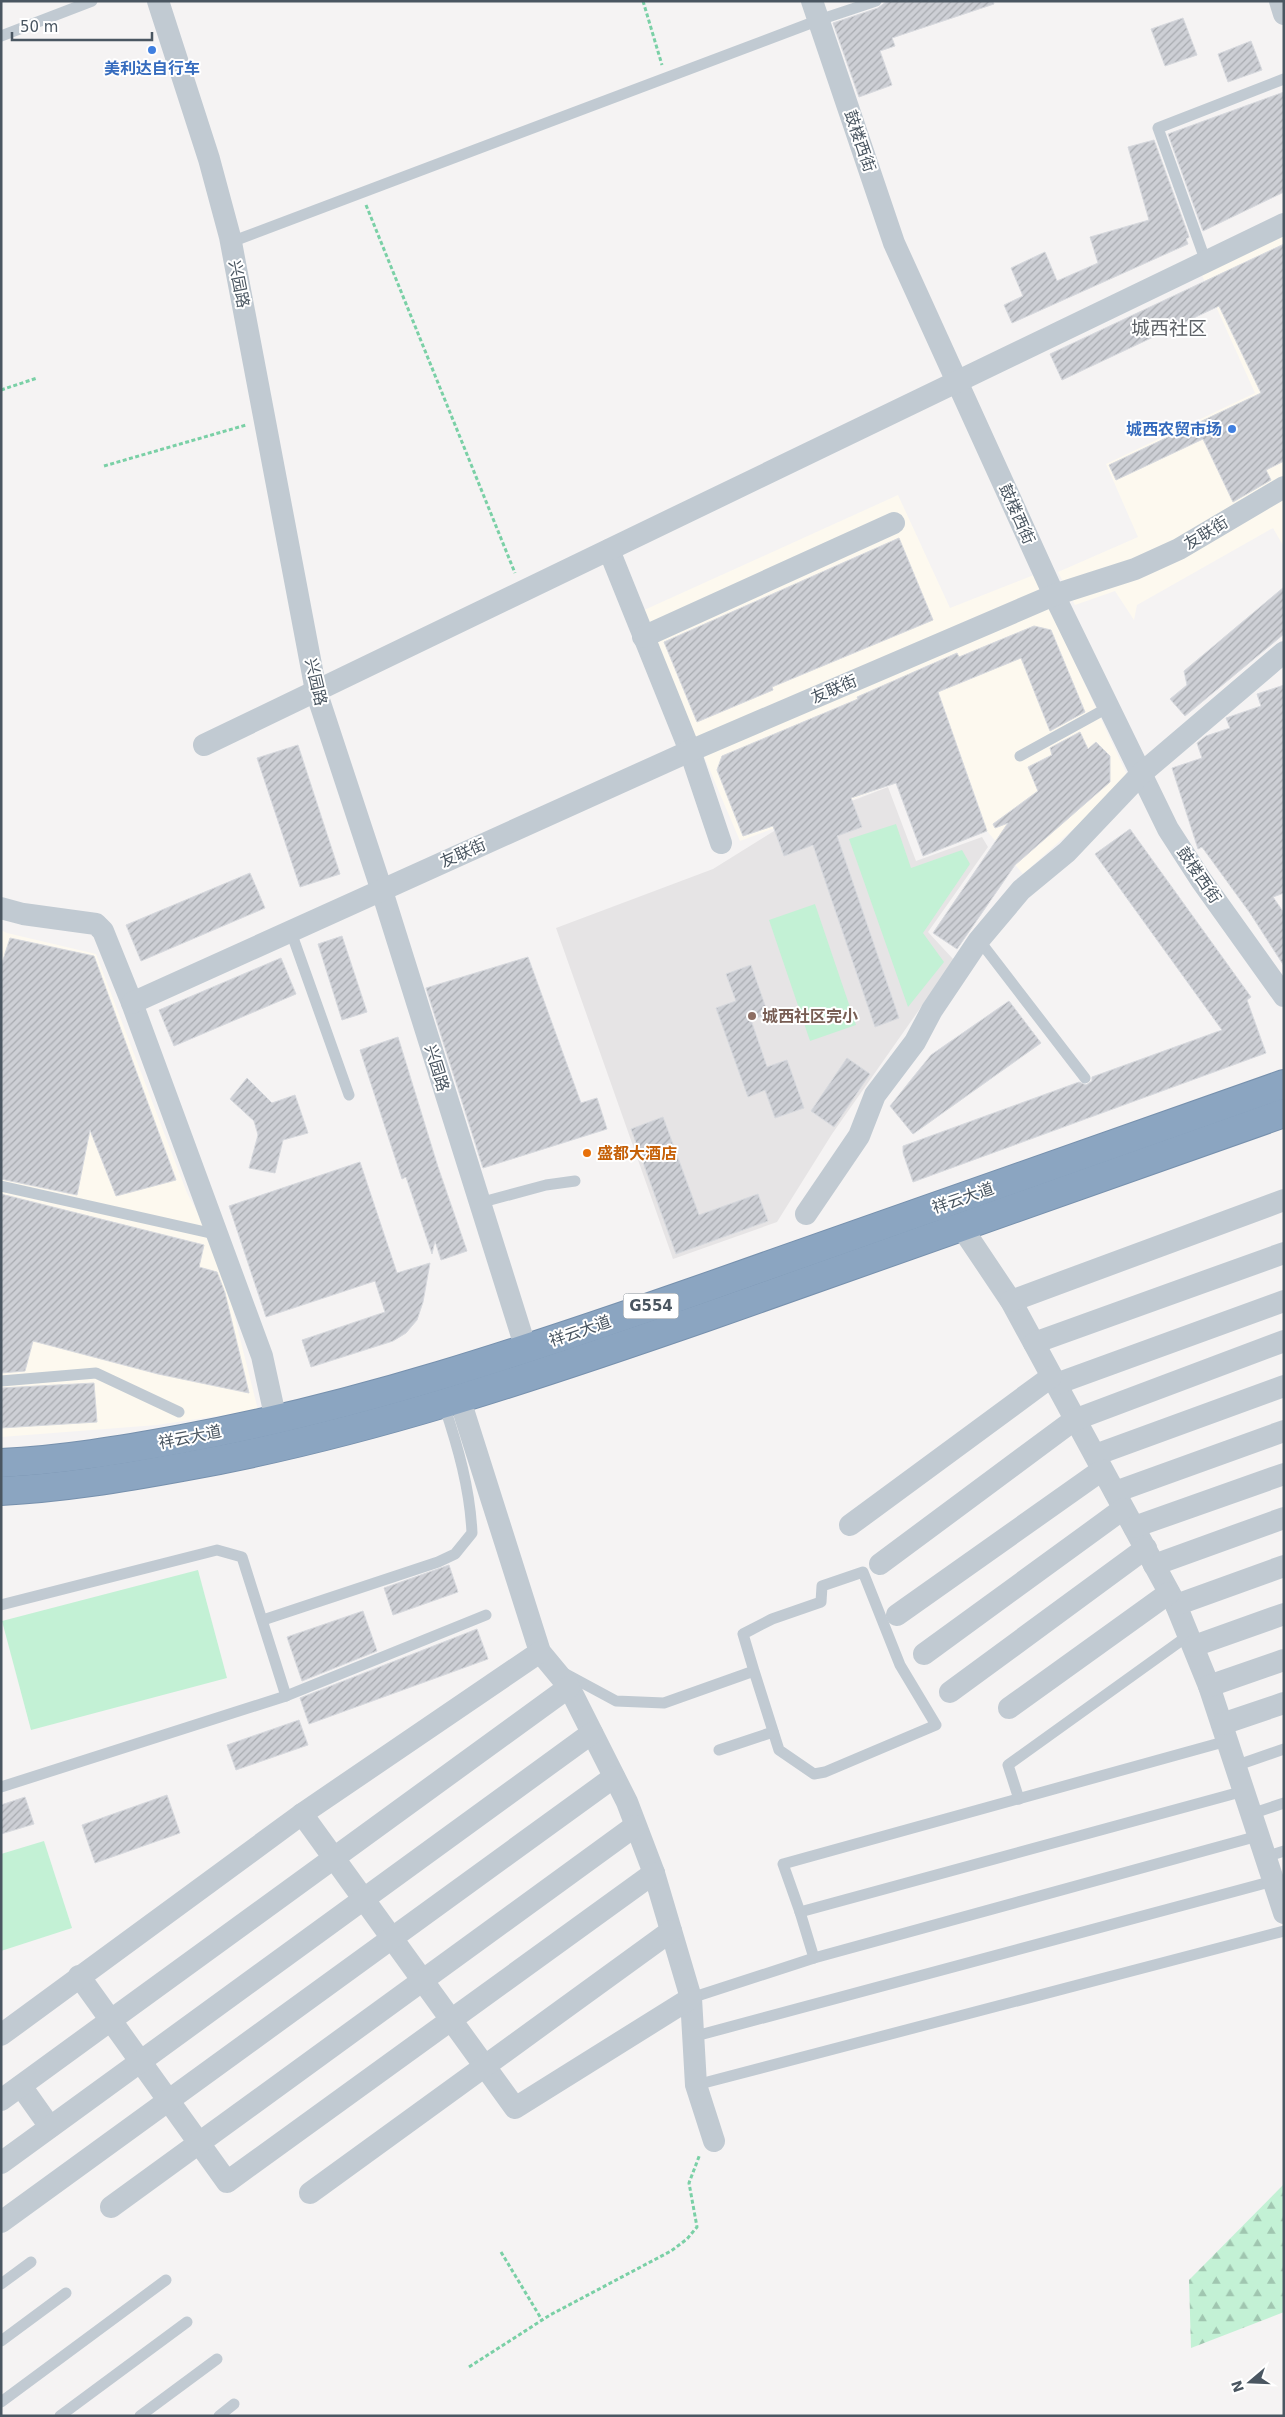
<svg xmlns="http://www.w3.org/2000/svg" width="1285" height="2417" viewBox="0 0 1285 2417" font-family="'DejaVu Sans','Noto Sans SC',sans-serif">
<defs>
<pattern id="forest-firs" width="22" height="20" patternUnits="userSpaceOnUse" patternTransform="scale(1.25)"><rect width="22" height="20" fill="#c3f1d5"/><path d="M5 1l3.5 6h-7zM16 11l3.5 6h-7z" fill="#a0c6b0"/></pattern>
<pattern id="building-hatch" width="6" height="6" patternUnits="userSpaceOnUse" patternTransform="scale(1.25)"><rect width="6" height="6" fill="#cdcfd5"/><path d="M-1 1l2-2M0 6l6-6M5 7l2-2" fill="none" stroke="#a8abb0"/></pattern>
</defs>
<rect width="100%" height="100%" fill="#f5f3f3"/>
<g fill="#fdf9ef">
<path d="M1284,234V547L1273,528L1137,605L1134,620L1115,591L1075,605L1058,572L1138,537L1106,464L1255,393L1200,271Z"/>
<path d="M898,495L950,608L1034,575L1129,779L1023,874L987,831L923,856L896,783L740,841L642,611Z"/>
<path d="M1,930L7,933L96,954L187,1193L218,1251L258,1410L157,1425L1,1437Z"/>
</g>
<path fill="#e6e4e5" d="M888,787L916,861L982,837L988,847L928,932L954,960L832,1134L777,1222L673,1259L556,928L713,869L774,831Z"/>
<g fill="#c3f1d5">
<path d="M896,824L911,868L962,850L970,864L923,933L944,962L908,1007L849,839Z"/>
<path d="M815,904L856,1025L810,1041L769,920Z"/>
<path d="M198,1570L227,1678L31,1730L2,1621Z"/>
<path d="M44,1841L72,1928L1,1951V1854Z"/>
</g>
<path fill="url(#forest-firs)" d="M1284,2184V2312L1191,2348L1189,2280Z"/>
<g fill="url(#building-hatch)" stroke="#d7d9de">
<path d="M887,1H993L994,4L892,38L895,46L880,51L892,85L859,97L833,23L878,8Z"/>
<path d="M1183,18L1197,55L1165,66L1151,29Z"/>
<path d="M1251,41L1262,70L1228,82L1218,54Z"/>
<path d="M1284,92V192L1203,231L1168,134Z"/>
<path d="M1154,140L1189,237L1186,239L1188,244L1012,323L1004,305L1023,296L1011,268L1045,252L1057,281L1098,263L1090,237L1149,220L1128,147Z"/>
<path d="M1284,244V461L1266,470L1271,480L1233,502L1203,439L1116,480L1109,465L1261,393L1219,306L1062,380L1050,354Z"/>
<path d="M899,538L933,620L772,687L773,690L697,722L664,642Z"/>
<path d="M1284,587V634L1185,716L1170,699L1187,685L1184,671Z"/>
<path d="M1034,626L1051,630L1085,712L1050,731L1021,658L938,692L987,831L923,856L896,783L851,798L862,827L837,836L899,1018L875,1027L813,845L784,856L773,826L743,836L717,770L722,756L858,699L857,697L957,653L959,657Z"/>
<path d="M1284,685V893L1273,897L1284,913V966L1250,913L1202,847L1198,849L1172,768L1202,758L1197,743L1206,736L1230,728L1226,718L1261,706L1257,694Z"/>
<path d="M1080,732L1088,749L1096,742L1110,756V782L1015,865L957,949L933,933L1008,823L995,828L993,824L1038,791L1028,767L1052,755L1050,748Z"/>
<path d="M298,745L340,874L300,887L257,758Z"/>
<path d="M1130,829L1251,997L1247,1000L1266,1053L913,1182L903,1153V1146L1079,1082L1086,1085L1092,1081V1077L1222,1030L1095,854Z"/>
<path d="M250,873L265,908L141,961L126,925Z"/>
<path d="M342,936L367,1012L342,1020L318,944Z"/>
<path d="M10,938L94,956L176,1180L116,1196L90,1130L77,1195L1,1179V966Z"/>
<path d="M528,957L581,1103L597,1098L607,1129L483,1168L426,988Z"/>
<path d="M281,958L296,994L174,1046L159,1010Z"/>
<path d="M751,965L768,1014L751,1020L767,1067L787,1060L804,1108L775,1118L765,1090L748,1097L716,1008L736,1001L726,974Z"/>
<path d="M1009,1001L1041,1043L913,1134L890,1106L931,1055Z"/>
<path d="M398,1037L438,1167L467,1251L441,1260L435,1241L432,1254L406,1177L402,1179L360,1050Z"/>
<path d="M847,1058L870,1074L834,1127L811,1111Z"/>
<path d="M247,1078L272,1103L295,1095L308,1133L283,1140L275,1173L249,1168L258,1135L254,1121L230,1099Z"/>
<path d="M663,1117L699,1215L758,1194L768,1221L676,1254L631,1129Z"/>
<path d="M360,1162L397,1273L430,1263L423,1302L417,1320L406,1333L393,1341L311,1367L302,1340L385,1312L375,1281L266,1317L229,1206Z"/>
<path d="M1,1194L204,1245L199,1267L217,1272L225,1293L249,1393L158,1374L33,1341L25,1371L1,1373Z"/>
<path d="M94,1383L97,1422L1,1428V1388Z"/>
<path d="M449,1565L458,1592L393,1615L384,1588Z"/>
<path d="M363,1611L377,1651L302,1681L287,1637Z"/>
<path d="M477,1629L488,1659L309,1724L300,1698Z"/>
<path d="M299,1720L308,1745L236,1770L227,1745Z"/>
<path d="M167,1795L180,1833L95,1863L82,1825Z"/>
<path d="M25,1797L34,1824L1,1834V1805Z"/>
</g>
<g fill="none" stroke-linecap="round" stroke-linejoin="round">
<g stroke="#7690ad" stroke-width="30">
<g id="highway">
<path d="M1,1463C62,1460 122,1450 182,1439C357,1407 524,1351 693,1292C890,1223 1087,1154 1284,1084"/>
<path d="M1,1491C62,1488 122,1478 182,1467C362,1435 533,1377 706,1317C898,1250 1091,1182 1284,1113"/>
</g>
</g>
<g stroke="#7ad0a6" stroke-width="3" stroke-dasharray="4 2.5" stroke-linecap="butt">
<path d="M643,1L662,65"/>
<path d="M366,205L515,573"/>
<path d="M1,390L37,378"/>
<path d="M104,466L246,425"/>
<path d="M501,2252L542,2320"/>
<path d="M469,2367L550,2315L671,2251L687,2239L697,2227L689,2183L700,2154"/>
</g>
<g stroke="#c1cad2" stroke-width="11">
<path d="M1,36L92,1"/>
<path d="M231,242L819,20L876,1"/>
<path d="M1206,262L1158,128L1284,79"/>
<path d="M1020,756L1109,707"/>
<path d="M291,932L349,1095"/>
<path d="M979,940L1085,1078"/>
<path d="M1,1186L219,1235"/>
<path d="M479,1203L546,1185L575,1181"/>
<path d="M1,1381L96,1373L179,1412"/>
<path d="M1,1605L217,1550L242,1557L286,1696"/>
<path d="M263,1620L438,1562L455,1554L472,1533C470,1489 458,1447 444,1405"/>
<path d="M566,1674L616,1701L664,1703L754,1671L779,1750L814,1774L825,1772L936,1725L900,1665L863,1572L822,1586L821,1602L772,1619L743,1634L754,1671"/>
<path d="M719,1750L773,1732"/>
<path d="M1235,1766L1284,1749"/>
<path d="M1,1787L286,1696L486,1615"/>
<path d="M1019,1799L1008,1765L1189,1635"/>
<path d="M1251,1814L1284,1803"/>
<path d="M1265,1857L1284,1851"/>
<path d="M800,1912L1244,1791"/>
<path d="M814,1958L800,1912L783,1864L1227,1741"/>
<path d="M691,1998L814,1958L1258,1836"/>
<path d="M692,2037L1273,1881"/>
<path d="M696,2085L1284,1931"/>
<path d="M1,2284L31,2262"/>
<path d="M1,2341L66,2293"/>
<path d="M1,2402L166,2280"/>
<path d="M60,2416L187,2322"/>
<path d="M140,2416L217,2359"/>
<path d="M219,2416L234,2404"/>
</g>
<g stroke="#c1cad2" stroke-width="22">
<path d="M158,1L209,159L230,237L316,691L382,891L526,1349"/>
<path d="M812,1L894,243L1054,595L1168,829L1201,880L1284,996"/>
<path d="M1280,1L1284,14"/>
<path d="M609,550L690,751L721,843"/>
<path d="M643,637L894,523"/>
<path d="M204,745L1284,224"/>
<path d="M1,908L23,914L96,924L103,931L132,1003L262,1356L276,1420"/>
<path d="M132,1003L690,751L1054,595L1135,569L1179,549L1284,487"/>
<path d="M806,1214L859,1136L875,1095L915,1042L932,1010L979,940L1021,890L1067,852L1142,773L1284,652"/>
<path d="M962,1228L1011,1301L1176,1605L1209,1686L1284,1913"/>
<path d="M1011,1301L1284,1200"/>
<path d="M1034,1343L1284,1253"/>
<path d="M1056,1384L1284,1301"/>
<path d="M460,1400L540,1652L569,1687L627,1802L654,1873L691,1998L696,2085L714,2141"/>
<path d="M1095,1455L1284,1386"/>
<path d="M1115,1492L1284,1431"/>
<path d="M850,1525L1051,1377"/>
<path d="M1134,1527L1284,1474"/>
<path d="M880,1564L1074,1420L1284,1341"/>
<path d="M1154,1565L1284,1518"/>
<path d="M1176,1605L1284,1566"/>
<path d="M897,1615L1102,1470"/>
<path d="M1194,1646L1284,1614"/>
<path d="M924,1654L1123,1509"/>
<path d="M1209,1686L1284,1660"/>
<path d="M950,1692L1146,1548"/>
<path d="M1009,1708L1169,1593"/>
<path d="M1222,1724L1284,1703"/>
<path d="M302,1814L515,2108L691,1998"/>
<path d="M79,1976L227,2182L654,1873"/>
<path d="M1,2035L302,1814L540,1652"/>
<path d="M21,2086L50,2127"/>
<path d="M1,2100L569,1687"/>
<path d="M1,2163L592,1733"/>
<path d="M310,2193L671,1931"/>
<path d="M111,2207L635,1826"/>
<path d="M1,2222L614,1777"/>
</g>
<use href="#highway" stroke="#8ba5c1" stroke-width="28"/>
</g>
<g fill="#3f7fe0" stroke="#fff" stroke-width="2">
<circle cx="152" cy="50" r="5"/>
<circle cx="1232" cy="429" r="5"/>
</g>
<circle fill="#8d6e63" stroke="#fff" stroke-width="2" cx="752" cy="1016" r="5"/>
<circle fill="#e8710a" stroke="#fff" stroke-width="2" cx="587" cy="1153" r="5"/>
<g text-anchor="middle" dominant-baseline="central" stroke-width="4" stroke-linejoin="round" paint-order="stroke">
<rect fill="#fff" stroke="#808990" stroke-width="1" x="623.5" y="1293.5" width="55" height="25" rx="4"/>
<g font-size="15" font-weight="bold" fill="#4a5661">
<text x="651" y="1306">G554</text>
</g>
<g font-size="16" font-weight="bold" fill="#366cbe" stroke="#fff">
<text x="152" y="68">美利达自行车</text>
<text x="1222" y="429" text-anchor="end">城西农贸市场</text>
</g>
<g font-size="16" fill="#4a5661" stroke="#fff">
<text transform="translate(860 141) rotate(71)">鼓楼西街</text>
<text transform="translate(239 284) rotate(79)">兴园路</text>
<text transform="translate(1017 514) rotate(66)">鼓楼西街</text>
<text transform="translate(1206 533) rotate(-31)">友联街</text>
<text transform="translate(316 682) rotate(77)">兴园路</text>
<text transform="translate(834 689) rotate(-23)">友联街</text>
<text transform="translate(463 853) rotate(-24)">友联街</text>
<text transform="translate(1199 875) rotate(56)">鼓楼西街</text>
<text transform="translate(437 1068) rotate(73)">兴园路</text>
<text transform="translate(963 1198) rotate(-19)">祥云大道</text>
<text transform="translate(580 1331) rotate(-19)">祥云大道</text>
<text transform="translate(190 1437) rotate(-11)">祥云大道</text>
</g>
<g font-size="16" font-weight="bold" fill="#785e54" stroke="#fff" text-anchor="start">
<text x="762" y="1016">城西社区完小</text>
</g>
<g font-size="16" font-weight="bold" fill="#c56008" stroke="#fff" text-anchor="start">
<text x="597" y="1153">盛都大酒店</text>
</g>
<g font-size="19" fill="#5f6368" stroke="#fff">
<text x="1169" y="328">城西社区</text>
</g>
</g>
<rect width="1285" height="2417" fill="none" stroke="#4a5661" stroke-width="5"/>
<g transform="translate(1250 2382) rotate(251)" stroke="#ffffff" stroke-width="4" paint-order="stroke">
<path d="M0-4L9 19L0 12L-9 19Z" fill="#4a5661"/>
<text y="-8" font-size="14" font-weight="bold" text-anchor="middle" fill="#4a5661">N</text>
</g>
<path d="M12 32v8h140v-8" fill="none" stroke="#4a5661" stroke-width="2.5"/>
<text x="20" y="32" font-size="15" fill="#4a5661" stroke="#ffffff" stroke-width="4" paint-order="stroke">50 m</text>
</svg>
